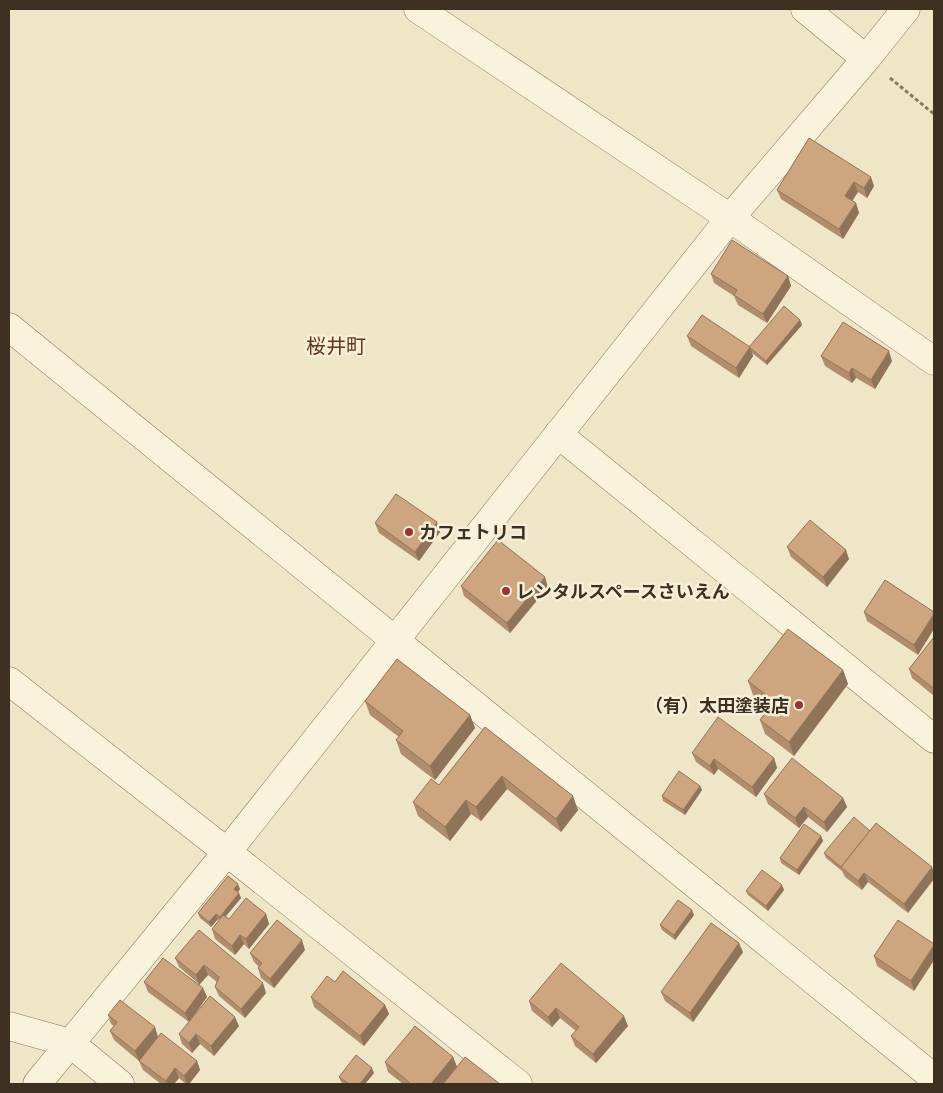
<svg xmlns="http://www.w3.org/2000/svg" width="943" height="1093" viewBox="0 0 943 1093" font-family="'Noto Serif','Noto Sans JP',serif">
<rect width="100%" height="100%" fill="#efe6c8"/>
<g fill="none" stroke-linecap="round" stroke-linejoin="round">
<g stroke="#8b795d" stroke-width="29">
<g id="minor">
<path d="M418,9L730,218L934,361"/>
<path d="M805,9L866,59"/>
<path d="M9,327L934,1078"/>
<path d="M558,434L934,739"/>
<path d="M9,681L227,852L518,1084"/>
<path d="M9,1026L70,1043L120,1084"/>
<path d="M37,1084L227,852L730,218L866,59L906,9"/>
</g>
</g>
<path stroke="#8b795d" stroke-width="3" stroke-dasharray="4 2.5" stroke-linecap="butt" d="M890,78L934,114"/>
<use href="#minor" stroke="#f9f3dc" stroke-width="28"/>
</g>
<g fill="#b08e6d">
<path d="M809,138L874,186L867,198L858,192L852,201L856,203L859,213L843,239L781,199L777,190Z"/>
<path d="M711,274L788,276L791,286L767,323L738,305L734,296L714,283Z"/>
<path d="M800,320L802,325L767,365L752,353L753,356L739,378L691,346L687,336L750,347Z"/>
<path d="M821,356L892,361L875,389L856,378L852,383L825,366Z"/>
<path d="M375,523L440,532L419,561L379,533Z"/>
<path d="M787,547L849,559L827,587L791,557Z"/>
<path d="M461,586L548,587L510,633L464,596Z"/>
<path d="M864,612H934L918,655L867,621Z"/>
<path d="M934,637V696L912,678L909,669Z"/>
<path d="M843,670L848,684L794,756L765,734L760,720L769,708L753,695L748,681Z"/>
<path d="M365,701L470,715L475,728L435,780L401,754L396,740L399,737L370,715Z"/>
<path d="M485,727L578,810L561,832L507,789L481,821L471,814L450,841L418,816L413,802L439,785Z"/>
<path d="M692,753L774,758L777,768L756,797L718,769L714,775L696,762Z"/>
<path d="M700,786L702,790L685,815L663,801L662,796Z"/>
<path d="M764,794L843,798L847,807L827,832L808,817L799,828L768,804Z"/>
<path d="M876,823L908,913L868,882L862,890L845,877L842,871L826,858L824,853L870,831Z"/>
<path d="M821,836L823,841L799,875L781,863L780,858Z"/>
<path d="M240,889L238,892L241,898L226,916L229,919L266,914L269,924L249,949L244,944L235,955L215,939L212,929L219,920L218,919L211,927L200,918L198,913Z"/>
<path d="M784,890L768,911L748,895L746,891Z"/>
<path d="M694,915L675,940L662,930L660,925Z"/>
<path d="M199,930L266,993L245,1018L219,996L215,987L217,982L208,975L199,985L203,988L207,997L189,1022L148,992L144,982L199,984L179,967L175,958Z"/>
<path d="M934,944V960L914,991L877,966L874,956Z"/>
<path d="M305,950L274,988L261,978L258,968L259,967L254,962L250,953Z"/>
<path d="M743,952L693,1022L665,1001L661,992Z"/>
<path d="M335,982L385,1005L389,1014L364,1046L314,1007L311,997Z"/>
<path d="M529,1001L628,1026L596,1063L575,1046L571,1036L576,1031L560,1018L552,1027L532,1011Z"/>
<path d="M108,1015L158,1037L197,1061L200,1070L189,1084H186L179,1078L174,1084H161L143,1070L139,1061L147,1051L139,1061L114,1040L110,1031L114,1026L111,1024Z"/>
<path d="M239,1026L214,1056L200,1044L192,1053L182,1044L179,1034Z"/>
<path d="M453,1057L457,1067L443,1084H403L388,1072L385,1062Z"/>
<path d="M374,1073L365,1084H345L341,1082L339,1077Z"/>
</g>
<g fill="#907459">
<path d="M871,177L874,186L867,198L864,188Z"/>
<path d="M854,182L858,192L849,206L845,196Z"/>
<path d="M856,203L859,213L843,239L839,229Z"/>
<path d="M788,276L791,286L767,323L763,314Z"/>
<path d="M800,320L802,325L767,365L766,361Z"/>
<path d="M750,347L753,356L739,378L736,368Z"/>
<path d="M889,351L892,361L875,389L871,380Z"/>
<path d="M852,368L856,378L852,383L849,373Z"/>
<path d="M437,522L440,532L419,561L415,552Z"/>
<path d="M846,550L849,559L827,587L823,577Z"/>
<path d="M545,577L548,587L510,633L507,623Z"/>
<path d="M934,614V629L918,655L914,645Z"/>
<path d="M843,670L848,684L794,756L789,742Z"/>
<path d="M470,715L475,728L435,780L430,766Z"/>
<path d="M774,758L777,768L756,797L752,787Z"/>
<path d="M714,759L718,769L714,775L710,766Z"/>
<path d="M502,776L507,789L481,821L476,807Z"/>
<path d="M700,786L702,790L685,815L683,810Z"/>
<path d="M573,796L578,810L561,832L556,819Z"/>
<path d="M843,798L847,807L827,832L824,822Z"/>
<path d="M466,800L471,814L450,841L445,827Z"/>
<path d="M804,807L808,817L799,828L795,818Z"/>
<path d="M821,836L823,841L799,875L797,870Z"/>
<path d="M932,867L934,873V879L908,913L904,904Z"/>
<path d="M864,873L868,882L862,890L858,881Z"/>
<path d="M238,884L240,889L236,894L234,889Z"/>
<path d="M782,885L784,890L768,911L766,906Z"/>
<path d="M239,893L241,898L221,922L220,917Z"/>
<path d="M692,910L694,915L675,940L674,935Z"/>
<path d="M216,914L218,919L211,927L209,922Z"/>
<path d="M266,914L269,924L249,949L246,939Z"/>
<path d="M240,935L244,944L235,955L232,946Z"/>
<path d="M302,940L305,950L274,988L270,979Z"/>
<path d="M739,943L743,952L693,1022L690,1013Z"/>
<path d="M934,945V960L914,991L911,981Z"/>
<path d="M204,965L208,975L199,985L196,975Z"/>
<path d="M263,983L266,993L245,1018L241,1009Z"/>
<path d="M203,988L207,997L189,1022L185,1013Z"/>
<path d="M385,1005L389,1014L364,1046L360,1036Z"/>
<path d="M556,1008L560,1018L552,1027L548,1017Z"/>
<path d="M624,1016L628,1026L596,1063L593,1054Z"/>
<path d="M235,1017L239,1026L214,1056L211,1046Z"/>
<path d="M155,1027L158,1037L139,1061L135,1051Z"/>
<path d="M196,1034L200,1044L192,1053L189,1043Z"/>
<path d="M453,1057L457,1067L443,1084H431Z"/>
<path d="M197,1061L200,1070L189,1084H187L184,1076Z"/>
<path d="M175,1068L179,1078L174,1084H167L166,1081Z"/>
<path d="M372,1068L374,1073L365,1084H360Z"/>
</g>
<g fill="#cda57f" stroke="#907459">
<path d="M809,138L871,177L864,188L854,182L845,196L856,203L839,229L777,190Z"/>
<path d="M732,240L788,276L763,314L734,295L737,290L711,274Z"/>
<path d="M784,306L800,320L766,361L749,347Z"/>
<path d="M702,315L750,347L736,368L687,336Z"/>
<path d="M843,322L889,351L871,380L852,368L849,373L821,356Z"/>
<path d="M396,494L437,522L415,552L375,523Z"/>
<path d="M810,520L846,550L823,577L787,547Z"/>
<path d="M498,540L545,577L507,623L461,586Z"/>
<path d="M885,580L934,612V614L914,645L864,612Z"/>
<path d="M788,629L843,670L789,742L760,720L774,701L748,681Z"/>
<path d="M934,637V686L933,688L909,669Z"/>
<path d="M397,659L470,715L430,766L396,740L403,731L365,701Z"/>
<path d="M718,717L774,758L752,787L714,759L710,766L692,753Z"/>
<path d="M485,727L573,796L556,819L502,776L476,807L466,800L445,827L413,802L431,779L439,785Z"/>
<path d="M792,758L843,798L824,822L804,807L795,818L764,794Z"/>
<path d="M679,771L700,786L683,810L662,796Z"/>
<path d="M854,817L870,831L841,867L824,853Z"/>
<path d="M876,823L932,867L904,904L864,873L858,881L841,867Z"/>
<path d="M804,824L821,836L797,870L780,858Z"/>
<path d="M762,870L782,885L766,906L746,891Z"/>
<path d="M228,876L238,884L234,889L239,893L220,917L216,914L209,922L198,913Z"/>
<path d="M246,898L266,914L246,939L240,935L232,946L212,929L223,915L229,919Z"/>
<path d="M678,900L692,910L674,935L660,925Z"/>
<path d="M277,920L302,940L270,979L258,968L262,963L250,953Z"/>
<path d="M898,920L934,944V945L911,981L874,956Z"/>
<path d="M711,923L739,943L690,1013L661,992Z"/>
<path d="M199,930L263,983L241,1009L215,987L219,977L204,965L196,975L175,958Z"/>
<path d="M163,958L203,988L185,1013L144,982Z"/>
<path d="M561,963L624,1016L593,1054L571,1036L579,1027L556,1008L548,1017L529,1001Z"/>
<path d="M343,971L385,1005L360,1036L311,997L327,976L335,982Z"/>
<path d="M210,996L235,1017L211,1046L196,1034L189,1043L179,1034Z"/>
<path d="M120,1000L155,1027L135,1051L110,1031L117,1022L108,1015Z"/>
<path d="M415,1026L453,1057L431,1084H411L385,1062Z"/>
<path d="M161,1033L197,1061L184,1076L175,1068L166,1081L139,1061Z"/>
<path d="M356,1055L372,1068L360,1084H349L339,1077Z"/>
<path d="M465,1057L500,1084H443Z"/>
</g>
<g fill="#9a342d" stroke="#f6f0d8" stroke-width="2">
<circle cx="409" cy="532" r="5"/>
<circle cx="506" cy="591" r="5"/>
<circle cx="799" cy="705" r="5"/>
</g>
<g text-anchor="middle" dominant-baseline="central" stroke-width="5" stroke-linejoin="round" paint-order="stroke">
<g font-size="18" font-weight="bold" fill="#3c3020" stroke="#f6f0d8" text-anchor="start">
<text x="419" y="532">カフェトリコ</text>
<text x="516" y="591">レンタルスペースさいえん</text>
<text x="789" y="705" text-anchor="end">（有）太田塗装店</text>
</g>
<g font-size="20" fill="#683420" stroke="#f6f0d8">
<text x="336" y="345">桜井町</text>
</g>
</g>
<rect width="943" height="1093" fill="none" stroke="#3c3020" stroke-width="20"/>
</svg>
